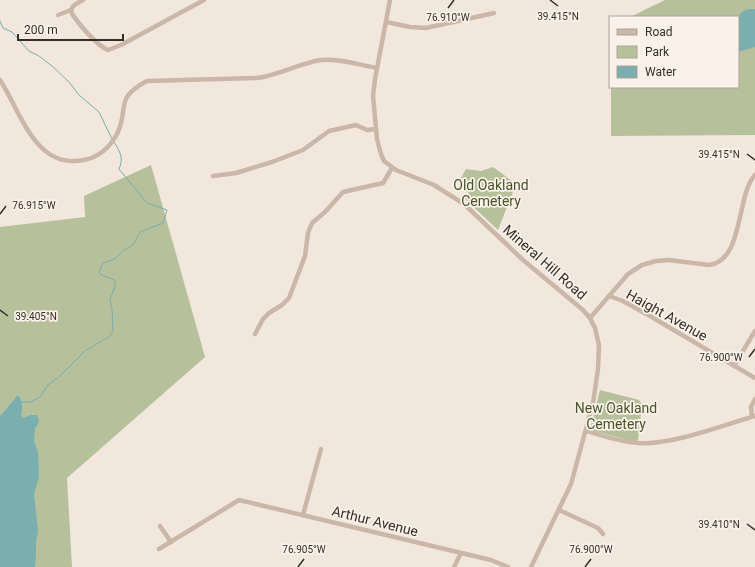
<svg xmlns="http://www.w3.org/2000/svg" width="755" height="567" viewBox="0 0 755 567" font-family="Roboto,sans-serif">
<rect width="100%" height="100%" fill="#f2e7dc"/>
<g fill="#b6c19c">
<path d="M665,0H755V135L611,136V88L615,87H738V17H630Z"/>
<path d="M151,165L205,357L67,478L72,567H0V227L85,217L84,196Z"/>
<path d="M493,167L516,184L498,230L465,199L472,186L460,180L466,169L481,171Z"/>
<path d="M600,390L639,400L642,405L638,440L636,442L594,431L591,426Z"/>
</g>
<g fill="#7baeaf">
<path d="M755,9V47L738,52V18C741,10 747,9 755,9Z"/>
<path d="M18,395C23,401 23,407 21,414L23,418L31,415H37L39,422L35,429L34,441L38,452L39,477L34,494L38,531L36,543V555L35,567H0V416Z"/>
</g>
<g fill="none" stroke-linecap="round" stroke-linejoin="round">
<g stroke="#7baeaf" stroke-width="1">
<path d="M0,21L3,28L12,32L29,51L39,56L52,66L69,82L79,95L99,112L112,139"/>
<path d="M22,402H31L40,397L48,385L60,376L85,351L110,336L113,331L112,309L110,300L115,286V280L101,275L99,272L103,263L115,259L124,250L133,245L140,232L163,223L167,210L147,203L119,169C124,158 120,152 114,142"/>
</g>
<g stroke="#cab7a8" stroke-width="4.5">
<path d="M83,0C78,3 71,5 71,12C77,22 96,45 108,50L121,45L204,0"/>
<path d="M390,0L375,79L373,96L377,139L381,154L384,161L396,170L434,185L464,204L523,260L583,310L590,318L595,328L599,345L598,369L593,403L571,484L531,567"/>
<path d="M58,15L71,10"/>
<path d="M386,22L410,27L426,28L494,13"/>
<path d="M0,80C21,112 35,170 84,160C100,157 110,147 117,134C130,108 113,99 147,81L257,78C279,75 300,63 321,60C339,58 359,65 377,68"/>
<path d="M213,176L236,173L272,162L303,150L329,131L356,125L367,130L376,129"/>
<path d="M609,296L623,301L650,316L755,378"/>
<path d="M590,318L628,274L642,265L656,261L669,260L709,265C744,261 736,195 755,175"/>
<path d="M255,334L263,319L269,313L282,305L289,298L305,256L308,233L312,223L325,212L343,192L383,183L392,168"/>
<path d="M734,366L755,331"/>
<path d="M752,416L751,407L755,399"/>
<path d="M587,431C603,436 621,442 638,443C669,446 724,425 755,416"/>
<path d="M559,510L598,528L603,534"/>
<path d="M303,515L321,449"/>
<path d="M160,526L171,542"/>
<path d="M159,549L239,500L491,560L508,567"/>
<path d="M454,567L461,553"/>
</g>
</g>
<path fill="none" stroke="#372d28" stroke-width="1.5" d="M550,0L558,6M448,8L454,0M747,154L755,160M0,214L6,206M0,310L8,316M749,357L755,349M747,524L755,530M298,567L304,559M585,567L591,559"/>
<g text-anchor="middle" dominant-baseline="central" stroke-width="3.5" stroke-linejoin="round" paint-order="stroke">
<g font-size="14" fill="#47552c" stroke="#faf1e9">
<text x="491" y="185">Old Oakland<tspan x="491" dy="16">Cemetery</tspan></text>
<text x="616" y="408">New Oakland<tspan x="616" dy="16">Cemetery</tspan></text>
</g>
<g font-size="14" fill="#372d28" stroke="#faf1e9">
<text transform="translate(545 262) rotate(41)">Mineral Hill Road</text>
<text transform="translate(667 315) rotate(29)">Haight Avenue</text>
<text transform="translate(375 521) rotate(14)">Arthur Avenue</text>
</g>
</g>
<g font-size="10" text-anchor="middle" fill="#372d28" stroke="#faf1e9" stroke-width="3.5" stroke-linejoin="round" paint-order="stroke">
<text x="558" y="20">39.415°N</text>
<text x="448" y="21">76.910°W</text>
<text x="719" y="158">39.415°N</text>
<text x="34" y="209">76.915°W</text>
<text x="36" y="320">39.405°N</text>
<text x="721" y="361">76.900°W</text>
<text x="719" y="528">39.410°N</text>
<text x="304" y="553">76.905°W</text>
<text x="591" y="553">76.900°W</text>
</g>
<rect x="609" y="16" width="130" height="72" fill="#faf1e9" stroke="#aca39c"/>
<rect x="617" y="29" width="20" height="6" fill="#cab7a8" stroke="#aca39c"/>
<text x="645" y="36" font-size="12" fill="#372d28">Road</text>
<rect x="617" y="46" width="20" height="12" fill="#b6c19c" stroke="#aca39c"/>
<text x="645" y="56" font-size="12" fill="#372d28">Park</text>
<rect x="617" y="66" width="20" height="12" fill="#7baeaf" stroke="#aca39c"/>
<text x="645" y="76" font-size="12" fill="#372d28">Water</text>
<path d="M18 34v6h105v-6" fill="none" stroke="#372d28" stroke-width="2"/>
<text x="24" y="34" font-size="12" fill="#372d28" stroke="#faf1e9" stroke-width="3" paint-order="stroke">200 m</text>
</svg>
